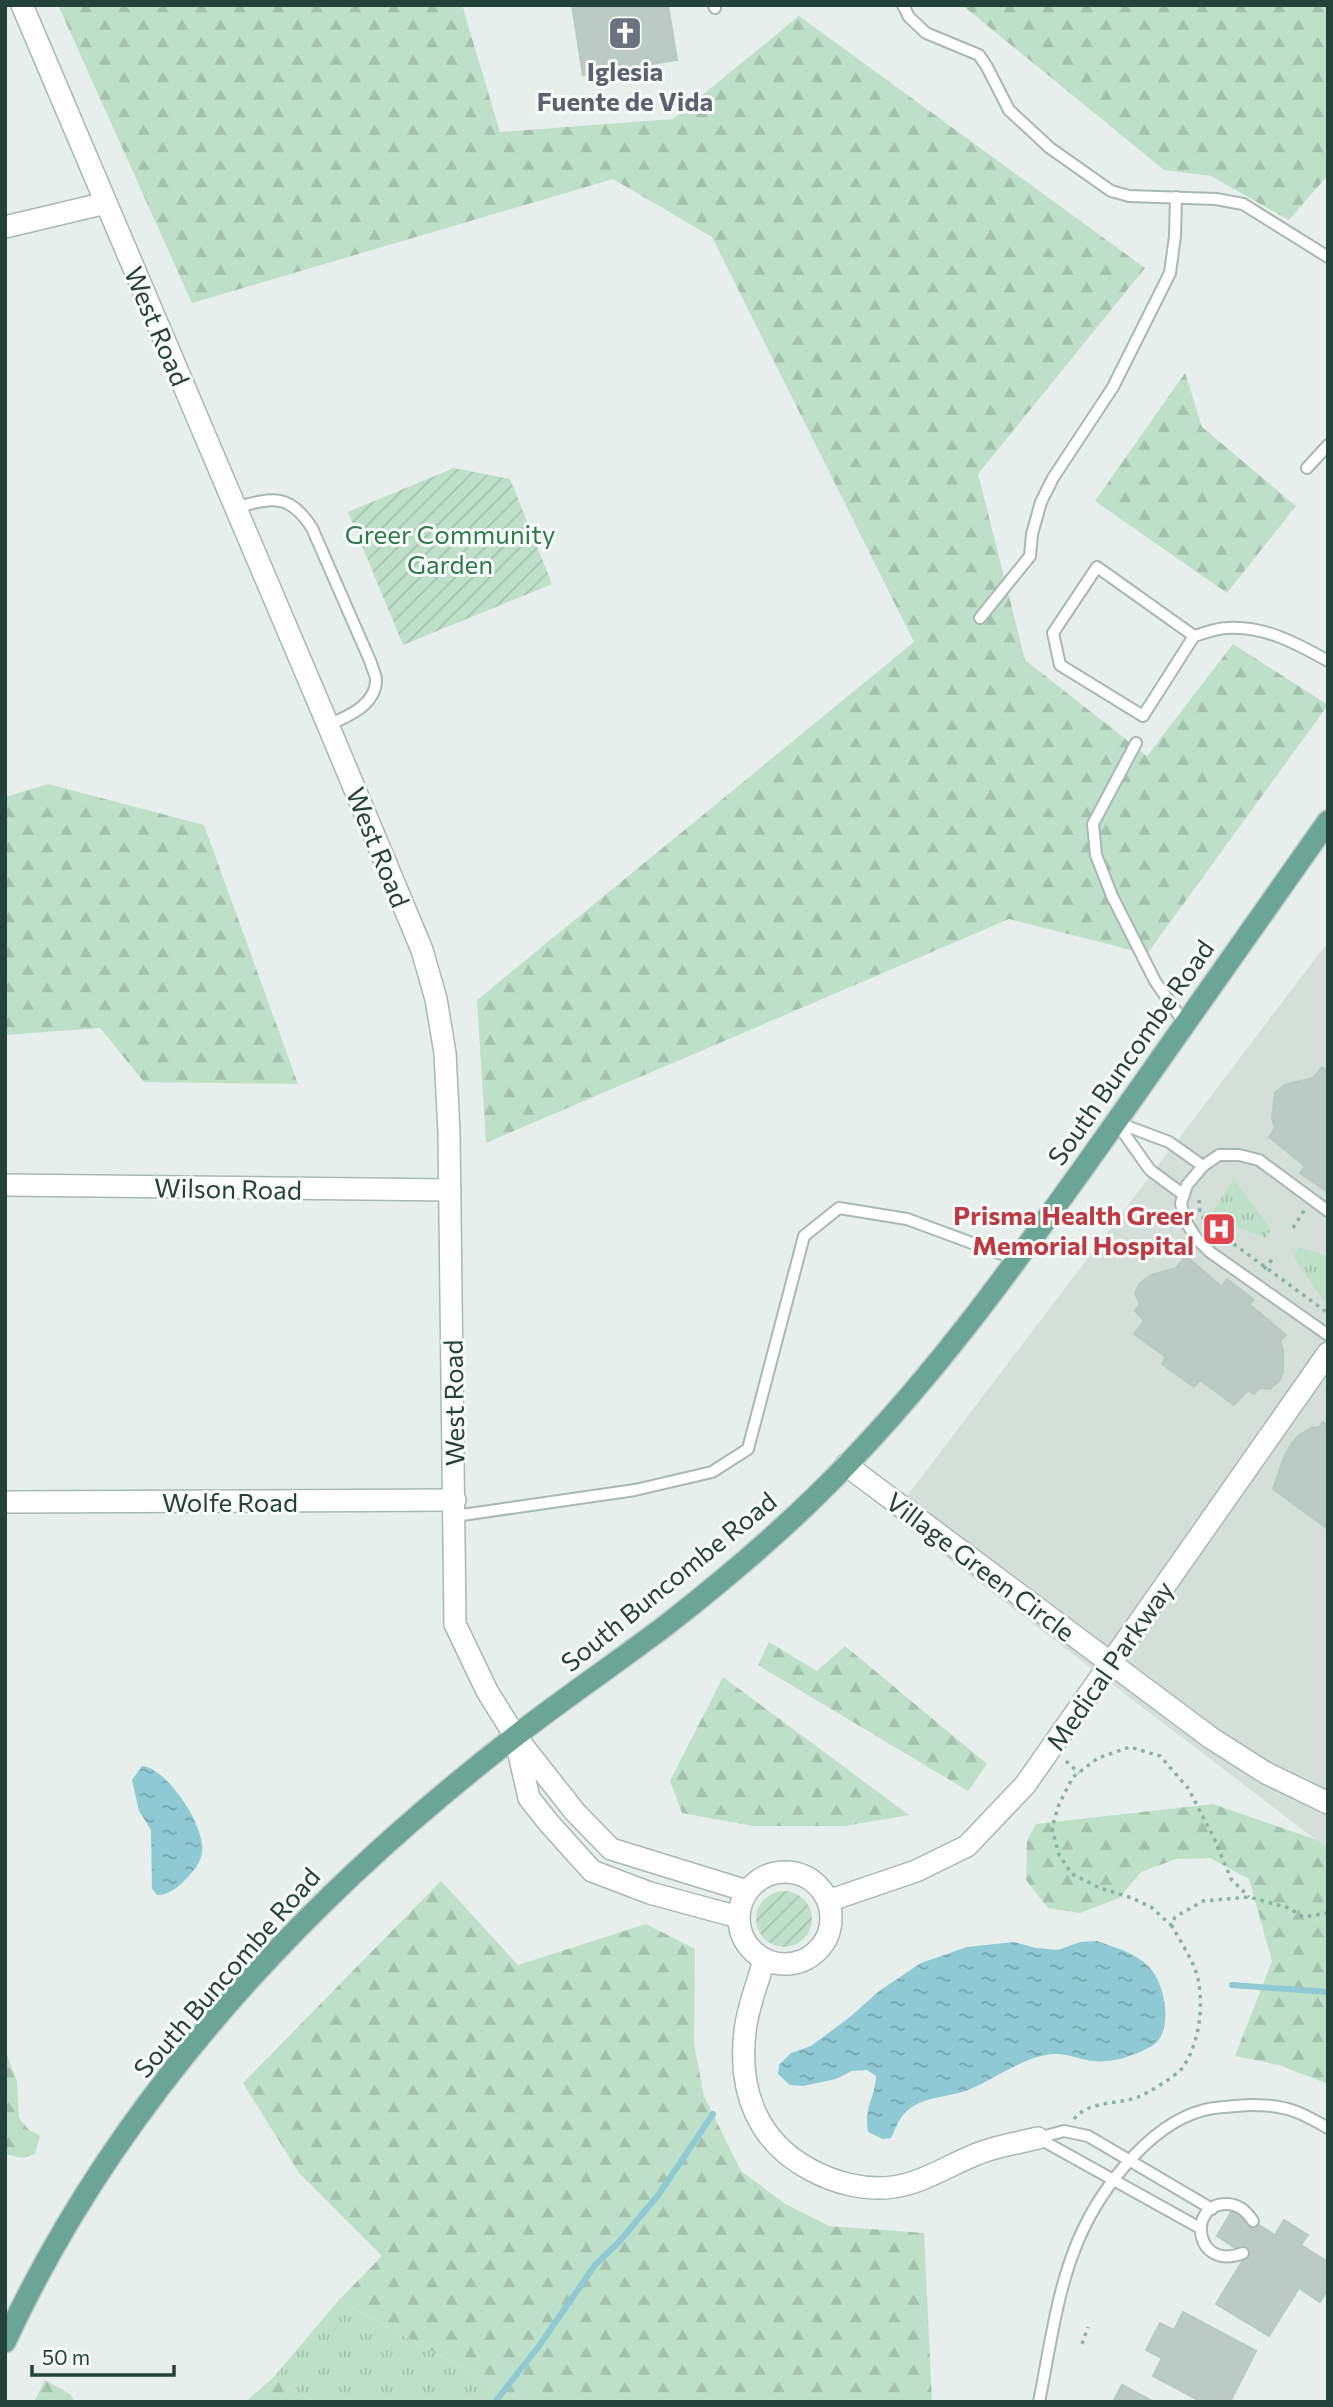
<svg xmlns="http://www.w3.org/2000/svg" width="1333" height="2407" viewBox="0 0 1333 2407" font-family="Commissioner,sans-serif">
<defs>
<pattern id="grass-tufts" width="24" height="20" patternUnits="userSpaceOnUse" patternTransform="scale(1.75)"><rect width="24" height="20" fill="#bfe0c8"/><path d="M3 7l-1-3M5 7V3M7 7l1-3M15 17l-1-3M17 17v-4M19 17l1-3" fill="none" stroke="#a4c1ad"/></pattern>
<pattern id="forest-firs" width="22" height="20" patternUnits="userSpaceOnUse" patternTransform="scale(1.75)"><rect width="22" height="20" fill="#bfe0c8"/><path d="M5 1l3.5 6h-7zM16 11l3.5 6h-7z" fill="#a4c1ad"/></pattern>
<pattern id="garden-furrows" width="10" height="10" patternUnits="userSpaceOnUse" patternTransform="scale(1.75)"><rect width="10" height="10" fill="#bfe0c8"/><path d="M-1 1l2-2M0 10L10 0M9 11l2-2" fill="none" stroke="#a4c1ad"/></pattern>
<pattern id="water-ripples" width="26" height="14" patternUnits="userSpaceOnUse" patternTransform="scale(1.75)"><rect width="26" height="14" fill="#8ec9d4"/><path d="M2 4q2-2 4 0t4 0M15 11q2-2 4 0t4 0" fill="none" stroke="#74a5ad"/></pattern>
</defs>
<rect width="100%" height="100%" fill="#e6efeb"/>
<path fill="#d4dfda" d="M1328,942V1849L892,1516Z"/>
<g fill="url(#grass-tufts)">
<path d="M1234,1179L1271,1229L1266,1238L1209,1217Z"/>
<path d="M1299,1247L1328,1256V1308L1293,1256Z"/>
<path d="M339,2300L524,2402H316L272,2379Z"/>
</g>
<g fill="url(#forest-firs)">
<path d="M58,5H462L500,132L673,119L799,16L1145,268L978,474L1025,660L1147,756L1233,644L1328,705L1147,954L1009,919L486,1143L477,1000L914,642L712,237L613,179L192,303Z"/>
<path d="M962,5H1328V175L1289,220L1211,176L1164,170Z"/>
<path d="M1185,373L1202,427L1296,506L1227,593L1095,501Z"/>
<path d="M48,784L204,825L298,1084L144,1082L100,1028L5,1035V797Z"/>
<path d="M769,1642L817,1671L845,1646L987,1764L968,1791L758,1665Z"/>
<path d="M723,1677L909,1815L845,1826H753L682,1813L670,1781Z"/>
<path d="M1213,1804L1317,1840L1328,1849V2084L1279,2065L1235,2056L1272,1961L1249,1879L1210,1858L1176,1859L1141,1872L1119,1898L1080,1913L1048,1908L1026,1880L1027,1841L1036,1824Z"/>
<path d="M441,1881L518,1965L646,1924L695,1949L694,2044L704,2096L741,2171L784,2203L829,2226L924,2233L932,2402H524L339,2300L382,2256L299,2173L243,2083Z"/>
<path d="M5,2050L17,2081L19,2118L28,2129L40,2136L35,2154L23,2158L5,2154Z"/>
<path d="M272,2379L316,2402H245Z"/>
<path d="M45,2380L70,2394L75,2402H34Z"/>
</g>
<g fill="url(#garden-furrows)">
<path d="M454,468L510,479L552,584L403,645L348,512Z"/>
<circle cx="784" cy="1919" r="28"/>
</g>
<g fill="url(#water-ripples)">
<path d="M142,1766C167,1768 206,1827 202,1852C201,1863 193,1872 185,1880C177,1888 169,1895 157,1895L152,1889L151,1830L139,1811L132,1780Z"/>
<path d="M1097,1941C1114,1947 1136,1953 1149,1967C1164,1982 1173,2024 1157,2042C1152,2047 1137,2054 1129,2056C1117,2061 1099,2063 1087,2060C1076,2058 1067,2054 1056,2054C1024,2055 996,2079 968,2090C947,2098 920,2096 904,2114C898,2120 895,2130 891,2138L883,2139L868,2132C864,2105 875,2099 876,2076L867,2070L852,2071L836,2079L803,2086L790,2085L778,2074L779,2065L791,2053L811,2046L850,2017L879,1991L921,1963L967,1947L1014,1942L1036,1948L1058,1950L1080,1942Z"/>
</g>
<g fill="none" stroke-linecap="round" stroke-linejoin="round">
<g stroke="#8ec9d4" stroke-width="6">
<path d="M1232,1985L1328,1992"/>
<path d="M495,2402L539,2346L595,2265L619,2242L659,2194L713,2114"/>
</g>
</g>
<g fill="#bbcac4" stroke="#b8c9c2" stroke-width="2">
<path d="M572,5H668L677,60L583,75Z"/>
<path d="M1322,1067L1328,1071V1192L1300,1173L1305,1166L1269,1137L1275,1128L1272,1119L1275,1093L1285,1085L1313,1078Z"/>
<path d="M1186,1256L1222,1287L1227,1279L1254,1300L1249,1304L1286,1335L1280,1341L1283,1349V1372L1280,1380L1270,1389L1260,1388L1254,1394L1248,1390L1234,1405L1200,1380L1194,1387L1162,1364L1166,1357L1134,1334L1144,1321L1135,1311L1140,1304L1135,1294L1139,1284L1151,1275L1176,1268Z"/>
<path d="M1323,1422L1328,1426V1529L1273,1489L1284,1457L1292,1443L1298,1436L1311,1428L1319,1427Z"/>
<path d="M1233,2209L1275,2235L1284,2220L1308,2235L1301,2245L1328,2262V2289L1320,2302L1299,2288L1269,2336L1216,2304L1246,2255L1217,2236Z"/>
<path d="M1183,2312L1256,2351L1230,2402H1202L1153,2376L1162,2358L1146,2350L1160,2323L1174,2330Z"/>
<path d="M1122,2385L1154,2402H1113Z"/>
</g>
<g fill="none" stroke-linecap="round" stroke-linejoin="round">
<g stroke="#a8b8b2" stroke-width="14">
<g id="service">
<path d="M714,5L715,8"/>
<path d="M903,5L909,17L926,33L979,55L987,67L1009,110L1050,148L1111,191L1129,196L1216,199L1243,204L1328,257"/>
<path d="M1307,468L1328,445"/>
<path d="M234,508C272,498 289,492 312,528L371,663C372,668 376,675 376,680C376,705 347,717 328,725"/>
<path d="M980,618L1030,556L1032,534L1041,502L1053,478L1113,387L1170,273L1175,236L1176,197"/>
<path d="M1194,636L1097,567L1053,633L1060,665L1143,716L1194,636C1205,633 1217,628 1227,628C1263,625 1298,644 1328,661"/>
<path d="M1136,743L1093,824L1096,855L1112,896L1155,981L1185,1024"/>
<path d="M1116,1122L1150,1170L1184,1195"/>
<path d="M1116,1122L1169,1142L1203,1166"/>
<path d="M1328,1211L1259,1160L1239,1155H1219L1203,1166L1187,1185L1181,1203L1184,1219L1197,1239L1210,1252L1328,1335"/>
<path d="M455,1516L635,1490L712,1472L748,1449L804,1236L839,1208L907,1219L1018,1260"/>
<path d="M1038,2138L1064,2131L1088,2136L1212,2209"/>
<path d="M1038,2138L1200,2228"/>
<path d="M1243,2253C1194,2272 1187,2204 1226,2204C1239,2204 1246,2211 1253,2221"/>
<path d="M1039,2402C1049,2353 1056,2297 1074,2251C1094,2197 1146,2125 1204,2110C1214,2107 1226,2107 1236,2106C1254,2104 1278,2105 1294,2111C1306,2115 1317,2122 1328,2128"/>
</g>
</g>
<g stroke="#a8b8b2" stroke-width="24">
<g id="minor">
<path d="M22,5L328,725L422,950L436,999L445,1053L449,1132L455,1624L487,1691L515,1736L575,1812L611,1849L747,1891"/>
<path d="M5,227L106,203"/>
<path d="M5,1185L450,1190"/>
<path d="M846,1465L1211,1738L1266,1773L1328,1803"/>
<path d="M5,1502L455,1500"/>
<path d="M516,1741L529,1798L548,1822L592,1871L650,1893L738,1917"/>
<circle cx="785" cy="1918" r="46"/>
<path d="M828,1901L916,1871L967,1846L1025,1785L1328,1353"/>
<path d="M764,1960C758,1983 747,2008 745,2032C738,2090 757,2142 811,2170C835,2183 866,2191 893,2187C923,2183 949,2165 977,2154C996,2146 1018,2143 1038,2138"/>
</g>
</g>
<g stroke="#c2cac8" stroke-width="24">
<path id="primary" d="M5,2342C118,2098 303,1901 513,1738C564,1698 618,1662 669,1623C720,1583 770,1541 816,1496C927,1388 1015,1264 1104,1139C1179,1033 1253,927 1328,821"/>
</g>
<g stroke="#86b3a5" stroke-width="3.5" stroke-dasharray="3.5 5" stroke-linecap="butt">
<path d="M1199,1200L1200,1213L1209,1226L1328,1313"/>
<path d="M1293,1228L1305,1209"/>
<path d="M1264,1269L1275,1256"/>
<path d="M1066,1761L1079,1773"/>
<path d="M1172,1926L1151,1907L1132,1898L1100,1888L1072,1874L1059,1855L1052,1828L1059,1804L1073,1777L1098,1758L1130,1747L1160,1756L1188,1788L1214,1838L1231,1879L1249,1897"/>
<path d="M1074,2119C1089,2100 1118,2105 1138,2097C1147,2094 1178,2075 1183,2067C1199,2044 1204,2007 1198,1979C1194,1961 1181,1943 1172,1926L1175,1917L1203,1901L1249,1897L1289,1908L1303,1917L1328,1913"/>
<path d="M1082,2344L1088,2327"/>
</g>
<use href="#service" stroke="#fff" stroke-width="10"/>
<use href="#minor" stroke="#fff" stroke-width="21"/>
<use href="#primary" stroke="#6aa596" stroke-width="21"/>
</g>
<defs>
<g id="church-square" transform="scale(1.75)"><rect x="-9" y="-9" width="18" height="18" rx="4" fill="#6b7280" stroke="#f7fbf9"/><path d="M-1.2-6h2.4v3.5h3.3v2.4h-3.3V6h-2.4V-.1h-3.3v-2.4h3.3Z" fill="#fff"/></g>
<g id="hospital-square" transform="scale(1.75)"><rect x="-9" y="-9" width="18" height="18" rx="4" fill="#e0444e" stroke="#f7fbf9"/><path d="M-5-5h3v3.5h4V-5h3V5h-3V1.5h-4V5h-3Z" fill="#fff"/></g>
</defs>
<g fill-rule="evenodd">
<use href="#church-square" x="625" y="33"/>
<use href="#hospital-square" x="1219" y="1229"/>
</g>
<g text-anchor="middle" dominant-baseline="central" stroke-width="6" stroke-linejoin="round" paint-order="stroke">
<g font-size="26" font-weight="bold" fill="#5b616d" stroke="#f7fbf9">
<text x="625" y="70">Iglesia<tspan x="625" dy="30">Fuente de Vida</tspan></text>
</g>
<g font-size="26" fill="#24423a" stroke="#f7fbf9">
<text transform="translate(158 326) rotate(67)">West Road</text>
<text transform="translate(379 847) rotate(68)">West Road</text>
<text transform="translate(1130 1052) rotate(-55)">South Buncombe Road</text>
<text transform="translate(228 1188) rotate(1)">Wilson Road</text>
<text transform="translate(453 1403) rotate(-91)">West Road</text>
<text x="230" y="1501">Wolfe Road</text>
<text transform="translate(981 1566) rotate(37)">Village Green Circle</text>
<text transform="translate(668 1581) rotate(-39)">South Buncombe Road</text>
<text transform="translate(1109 1665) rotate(-55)">Medical Parkway</text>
<text transform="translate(226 1972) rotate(-49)">South Buncombe Road</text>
</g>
<g font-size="26" fill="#2d7a4b" stroke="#f7fbf9">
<text x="450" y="533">Greer Community<tspan x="450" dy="30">Garden</tspan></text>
</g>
<g font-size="26" font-weight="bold" fill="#be3a42" stroke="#f7fbf9" text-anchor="end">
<text x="1194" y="1214">Prisma Health Greer<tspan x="1194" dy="30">Memorial Hospital</tspan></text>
</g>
</g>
<rect width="1333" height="2407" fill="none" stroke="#24423a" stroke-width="14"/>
<path d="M32 2365v10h142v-10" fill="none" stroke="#24423a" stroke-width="3.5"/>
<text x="42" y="2365" font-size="21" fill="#24423a" stroke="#f7fbf9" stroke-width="5" paint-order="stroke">50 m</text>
</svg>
